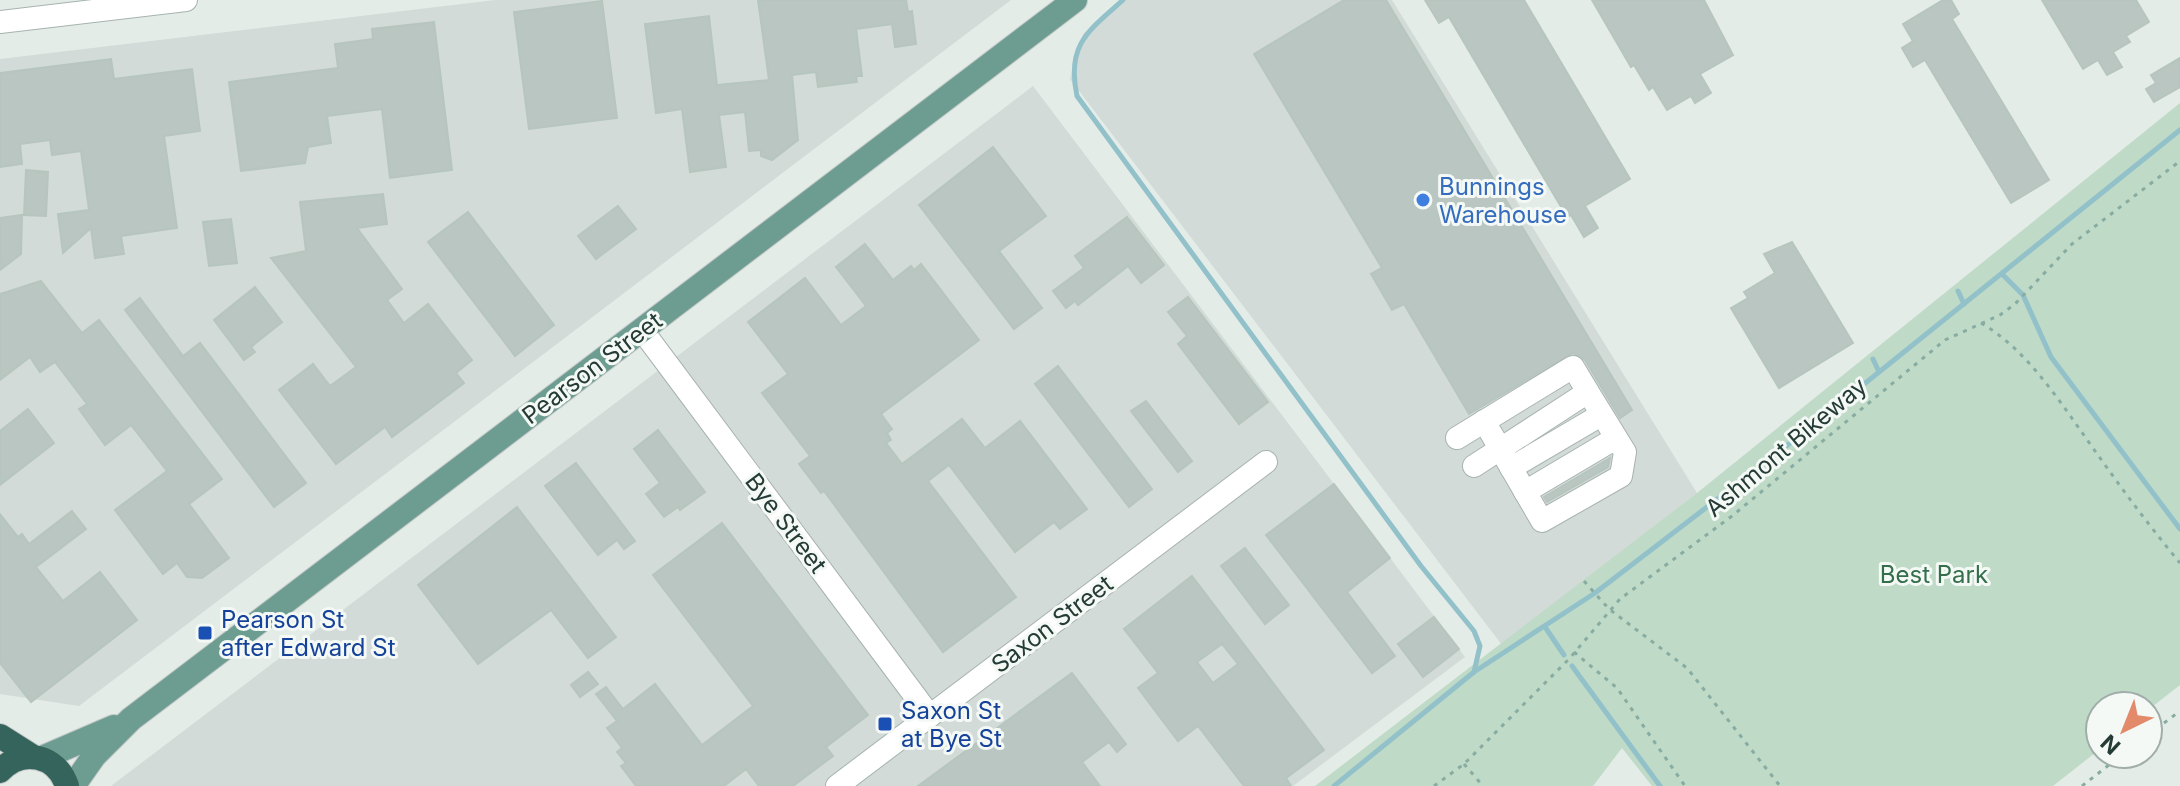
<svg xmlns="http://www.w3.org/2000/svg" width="2180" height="786" viewBox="0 0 2180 786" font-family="Inter,sans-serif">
<rect width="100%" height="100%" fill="#e4ece8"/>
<g fill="#d2dbd7">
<path d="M495,0H1011L79,706L0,694V59Z"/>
<path d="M1120,0H1392L1697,493L1502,645L1070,79L1083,34Z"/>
<path d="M1033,86L1465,657L1293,786H111Z"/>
</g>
<path fill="#bfdac7" d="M2180,103V685L2148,710V706H2100V749L2053,786H1652L1622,748L1593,786H1315L1697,493Z"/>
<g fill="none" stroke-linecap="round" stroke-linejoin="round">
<g stroke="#92c1ca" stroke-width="5">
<path d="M1123,0C1088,31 1066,45 1077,96L1421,566L1474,631L1480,646L1474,672L1334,786"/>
<path d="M2002,274L2023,295L2051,357L2180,529"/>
<path d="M1958,291L1964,304"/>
<path d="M1873,359L1879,372"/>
<path d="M1545,627L1564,655"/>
<path d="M1572,666L1660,786"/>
<path d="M1474,672L1595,593L1802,434L2180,130"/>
</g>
</g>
<g fill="#b9c6c1" stroke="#b7c5bf" stroke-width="2" fill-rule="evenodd">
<path d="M758,0H906L908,12L912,11L916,44L895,47L892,24L856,29L862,76H856L857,82L818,87L816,72L792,75L798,140L772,160L761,156V150L749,151L745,112L719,115L726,167L690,172L682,109L656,113L645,24L709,16L717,85L769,80Z"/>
<path d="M1344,0H1386L1632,410L1620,418L1585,360L1573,353L1469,414L1404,304L1392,310L1371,274L1382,268L1254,54Z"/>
<path d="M1425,0H1524L1630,179L1585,206L1598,228L1584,237L1571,215L1567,217L1449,17L1439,23Z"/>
<path d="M1592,0H1704L1733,55L1700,74L1711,93L1695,103L1691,96L1667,110L1653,87L1649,90L1634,65L1631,67Z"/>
<path d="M1943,0H1951L1959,14L1952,19L2049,180L2011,203L1925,60L1913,67L1902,48L1913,41L1903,24Z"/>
<path d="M2042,0H2136L2149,22L2126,36L2130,42L2113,52L2122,67L2107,75L2098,60L2083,69Z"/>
<path d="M602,1L617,118L529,129L514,12Z"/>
<path d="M434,22L452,170L390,178L382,109L327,116L331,143L308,147L305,163L241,171L229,82L338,68L335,44L373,39L372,29Z"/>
<path d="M2180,58V87L2154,102L2146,89L2156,83L2151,75Z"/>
<path d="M111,59L114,79L192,69L200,131L164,136L177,228L121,236L124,254L95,258L91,228L63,253L58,214L89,210L81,151L52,155L50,140L20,144L22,164L0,167V73Z"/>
<path d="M993,147L1046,216L999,251L1042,308L1014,329L919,205Z"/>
<path d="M26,170L48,172L46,216L24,215Z"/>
<path d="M383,194L387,224L357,228L402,289L387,300L404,323L428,304L472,360L456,373L464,383L435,405L392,437L385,427L336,464L279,390L313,364L330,386L356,367L271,258L306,251L300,202Z"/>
<path d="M618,206L636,229L596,259L578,236Z"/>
<path d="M468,212L554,325L515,356L428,242Z"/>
<path d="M22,215L21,254L0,270V218Z"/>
<path d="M1127,217L1164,265L1141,283L1128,266L1078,305L1075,301L1066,308L1053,291L1084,268L1075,256Z"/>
<path d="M231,219L237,263L209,266L203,222Z"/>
<path d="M1792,242L1853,343L1779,388L1731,308L1748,298L1744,292L1775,273L1764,254Z"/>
<path d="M865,244L893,280L911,266L914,270L921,264L979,340L881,414L892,429L887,433L891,440L886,443L902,464L962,419L985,448L1020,421L1087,509L1060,529L1054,522L1015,552L949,465L928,481L1016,597L943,652L824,491L821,493L799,464L810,456L762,393L788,374L748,322L805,278L841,325L866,306L836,267Z"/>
<path d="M41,281L82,333L99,320L222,479L189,504L229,558L202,578L187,577L177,563L163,574L115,510L167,471L131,425L105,445L79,409L87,404L55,362L40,372L30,357L0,380V294Z"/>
<path d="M255,287L282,322L251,347L255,352L244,360L214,320Z"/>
<path d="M1188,297L1268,402L1239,424L1178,344L1187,336L1168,312Z"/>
<path d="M140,298L183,356L200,343L306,483L274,507L125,310Z"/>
<path d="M1058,366L1152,489L1129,507L1035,384Z"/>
<path d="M1146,401L1192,461L1178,472L1131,411Z"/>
<path d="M28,409L54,443L0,485V431Z"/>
<path d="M658,430L705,492L680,510L678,507L664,517L646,494L660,483L634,449Z"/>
<path d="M1610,458L1608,467L1547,502L1544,497Z"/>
<path d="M576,463L635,541L624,549L617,540L598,555L545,486Z"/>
<path d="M1334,484L1390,558L1347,592L1395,656L1372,673L1266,535Z"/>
<path d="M517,507L616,637L588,658L551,610L478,664L418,585Z"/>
<path d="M72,511L86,529L36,567L63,601L100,572L137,620L31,702L0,663V514L18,537L22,534L29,544Z"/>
<path d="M722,523L868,715L826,747L833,756L793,786H759L746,769L724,786H636L621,766L626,763L617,752L622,748L607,728L617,721L596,694L606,687L623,709L655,684L702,745L753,706L653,575Z"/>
<path d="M1245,548L1289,605L1265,624L1221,566Z"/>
<path d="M1192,576L1324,750L1286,778L1291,786H1244L1198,726L1178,741L1138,688L1158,673L1124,629ZM1222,644L1238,664L1213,683L1197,662Z"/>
<path d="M1434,617L1459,649L1423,677L1398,644Z"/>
<path d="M588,672L598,684L580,697L571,685Z"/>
<path d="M1072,673L1126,744L1117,752L1109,742L1082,762L1100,786H918Z"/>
</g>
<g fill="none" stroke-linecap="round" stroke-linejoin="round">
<g stroke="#a7b3af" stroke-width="24">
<g id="minor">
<path d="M0,22L186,0"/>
<path d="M642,330L930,716"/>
<path d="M1484,421L1542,521L1621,476L1625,452L1588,392"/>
<path d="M1457,438L1573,367L1588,392L1474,466"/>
<path d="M1511,468L1601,415"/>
<path d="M1525,492L1616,438"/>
<path d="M837,786L1266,462"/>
</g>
</g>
<g stroke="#c2c8c7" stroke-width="26">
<g id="major">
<path d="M42,758L114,727"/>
<path d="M73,786L94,756L131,719L1075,0"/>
</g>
</g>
<g stroke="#c2c8c7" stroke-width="26">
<g id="highway">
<path d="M0,736L30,755"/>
<path d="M0,771C22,747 57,755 67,786"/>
</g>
</g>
<g stroke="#88aca1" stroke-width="3" stroke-dasharray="4 6" stroke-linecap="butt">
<path d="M1981,323C2031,352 2065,410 2098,455C2124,492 2151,528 2180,563"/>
<path d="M1584,581L1609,609L1687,668L1780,786"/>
<path d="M1574,652L1617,688L1685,786"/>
<path d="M2148,735L2180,711"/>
<path d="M1464,764L1483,786"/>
<path d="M1434,786L1464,764L1569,659L1620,599L1732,516L1945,340L2000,315L2015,304L2072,244L2180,161"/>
<path d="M2082,786L2123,754"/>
</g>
<use href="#minor" stroke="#fff" stroke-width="22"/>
<use href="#major" stroke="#6d9c91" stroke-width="24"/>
<use href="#highway" stroke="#34645b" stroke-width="24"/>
</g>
<circle fill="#3f7fe0" stroke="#f4f9f6" stroke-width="3" cx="1423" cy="200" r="8"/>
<g fill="#1a4fb4" stroke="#f4f9f6" stroke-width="3">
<rect x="197" y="625" width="16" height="16" rx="4"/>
<rect x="877" y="716" width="16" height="16" rx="4"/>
</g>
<g text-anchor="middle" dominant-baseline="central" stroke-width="6" stroke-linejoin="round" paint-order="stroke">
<g font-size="24" fill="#366cbe" stroke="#f4f9f6" text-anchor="start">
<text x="1439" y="186">Bunnings<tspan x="1439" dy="28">Warehouse</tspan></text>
</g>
<g font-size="24" fill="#253b36" stroke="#f4f9f6">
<text transform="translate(592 368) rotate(-37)">Pearson Street</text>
<text transform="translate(1786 447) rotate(-40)">Ashmont Bikeway</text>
<text transform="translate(786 523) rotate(53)">Bye Street</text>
<text transform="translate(1052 624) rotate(-37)">Saxon Street</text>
</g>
<g font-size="24" fill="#346e4b" stroke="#f4f9f6">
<text x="1934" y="574">Best Park</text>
</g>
<g font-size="24" fill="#164399" stroke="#f4f9f6" text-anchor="start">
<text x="221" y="619">Pearson St<tspan x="221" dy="28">after Edward St</tspan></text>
<text x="901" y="710">Saxon St<tspan x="901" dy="28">at Bye St</tspan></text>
</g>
</g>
<g transform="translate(2124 730) rotate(223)"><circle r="38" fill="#f4f9f6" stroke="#a1ada9" stroke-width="2"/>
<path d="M0-6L14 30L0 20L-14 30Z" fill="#e38a6b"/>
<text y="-12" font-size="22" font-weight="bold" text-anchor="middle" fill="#253b36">N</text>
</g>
</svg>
